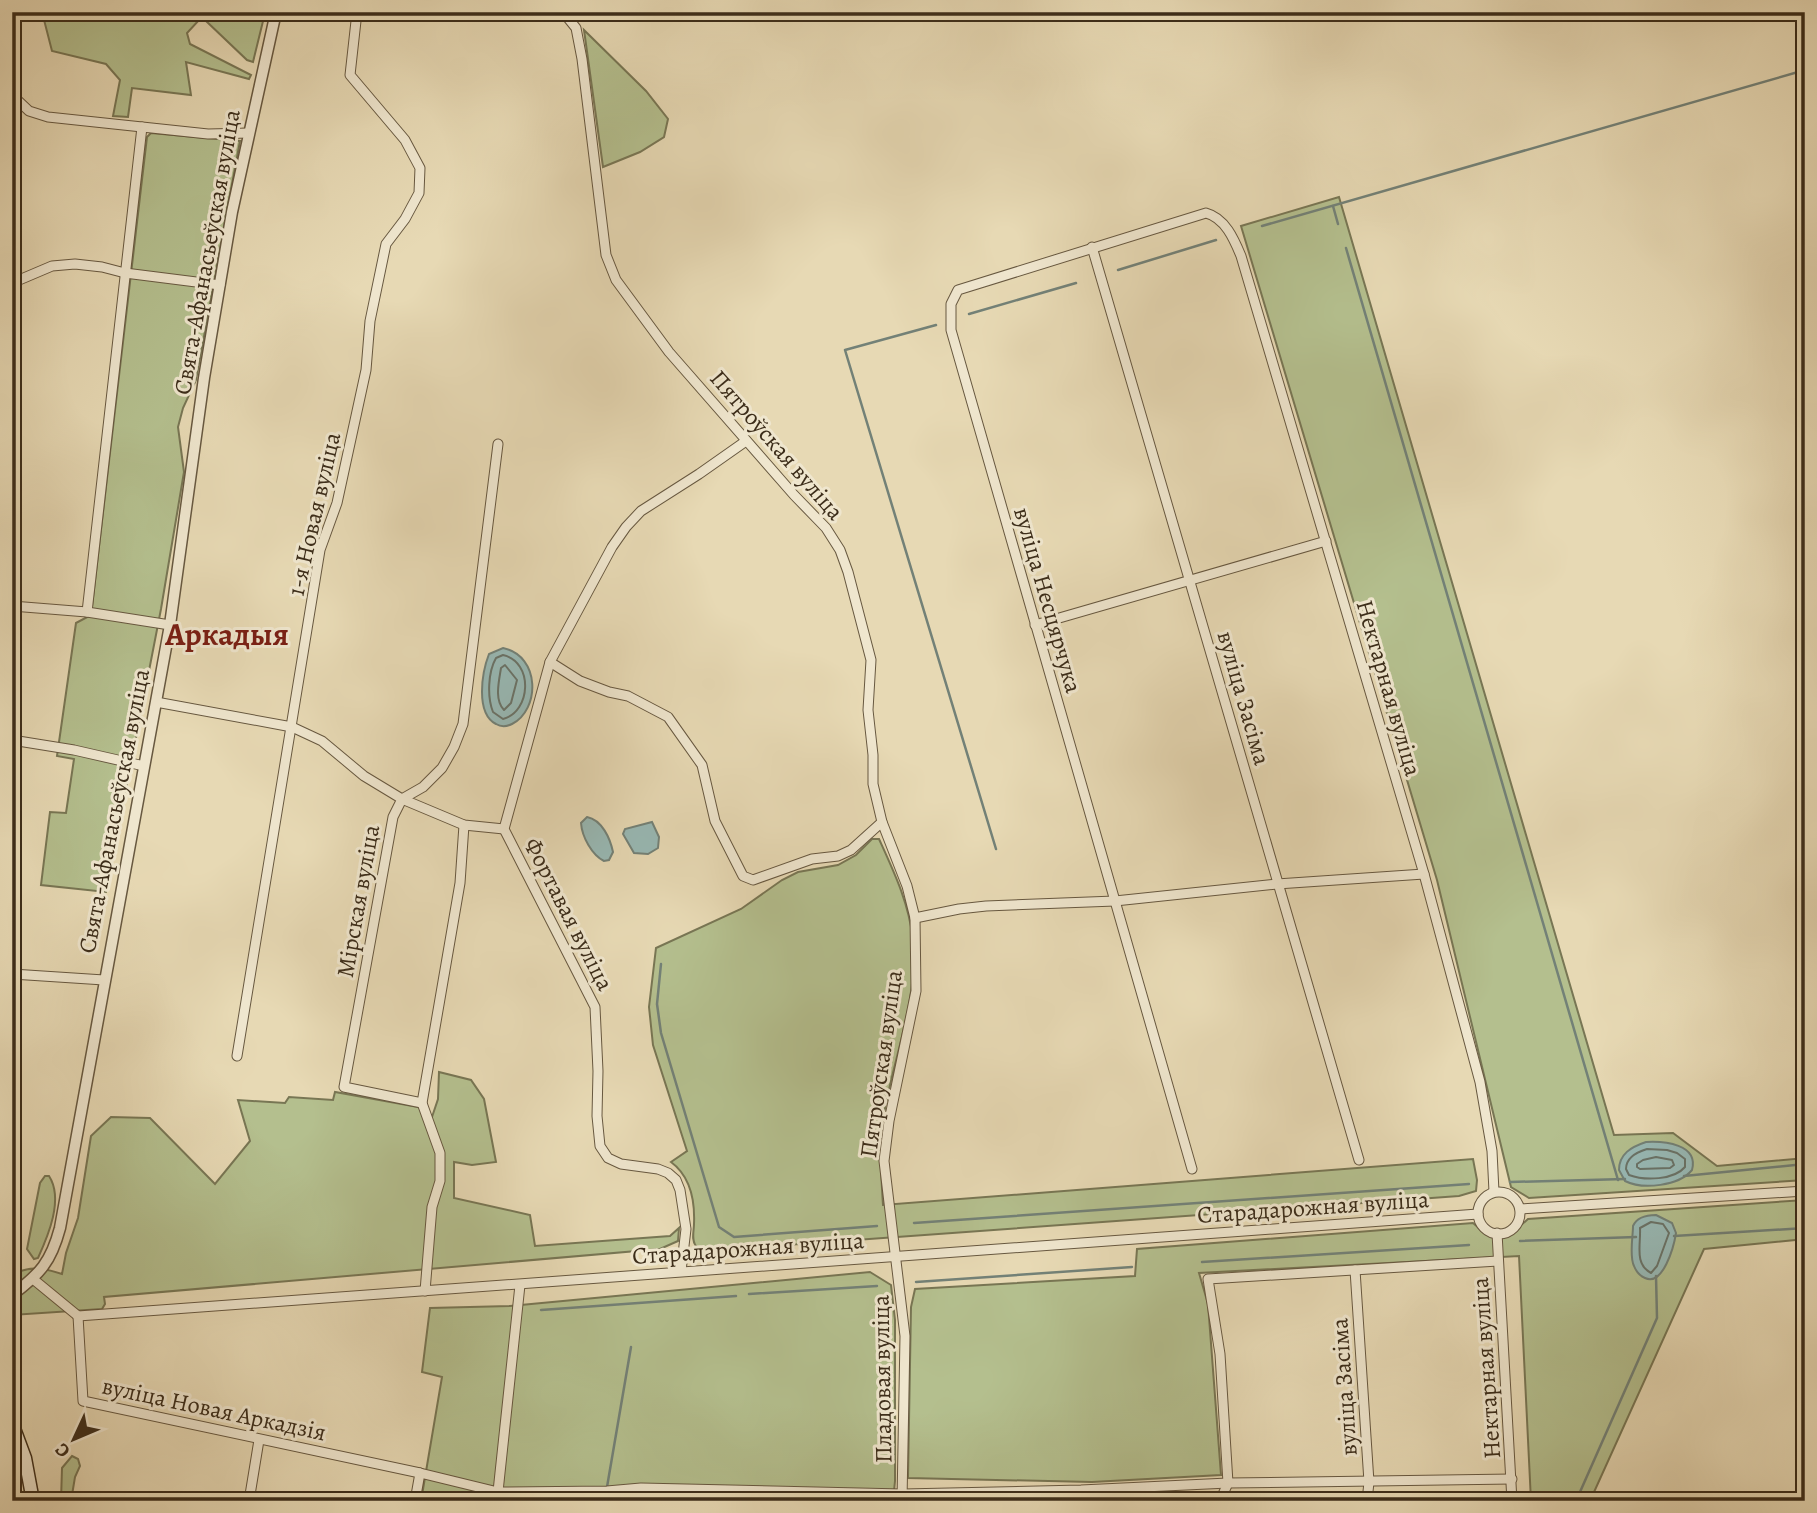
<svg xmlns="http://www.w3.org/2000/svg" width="1817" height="1513" viewBox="0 0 1817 1513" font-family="Alegreya,serif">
<rect width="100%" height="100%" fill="#e7d9b4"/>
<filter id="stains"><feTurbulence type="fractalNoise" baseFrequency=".00286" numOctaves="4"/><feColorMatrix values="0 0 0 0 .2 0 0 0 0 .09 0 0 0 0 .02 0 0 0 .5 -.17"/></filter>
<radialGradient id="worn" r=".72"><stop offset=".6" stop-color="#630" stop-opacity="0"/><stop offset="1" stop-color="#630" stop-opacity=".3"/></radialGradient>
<g fill="#b4bf8e" stroke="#787654" stroke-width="2">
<path d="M42,12H200L199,14L202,12L265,13L253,62L247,60L206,21L199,20L187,33L190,44L251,75L249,79L186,62L191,95L132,88L128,117L113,116L120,80L106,64L52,51Z"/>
<path d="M584,30L646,91L668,119L664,137L640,152L603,167Z"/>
<path d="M151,133L240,141L196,380L183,408L178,427L184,472L161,609L106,892L41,885L50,812L66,813L74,759L57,756L76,623L91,615L147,137Z"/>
<path d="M1339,197L1614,1135L1673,1133L1717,1166L1805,1158V1180L1529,1198L1511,1187L1437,880L1241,226Z"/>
<path d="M872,839H879C894,872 909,903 913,940C918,1000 894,1056 884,1114C879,1144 881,1174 883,1205L1473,1159L1477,1180L1476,1191L1459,1196L705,1251C701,1250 698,1250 696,1246C691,1240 694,1231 694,1224C695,1201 690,1176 671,1162L687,1151L653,1045L649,1007L656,948L741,909L782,880L798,872L838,865L856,855Z"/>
<path d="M439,1072L471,1080L484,1099L496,1162L472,1165L454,1162V1198L530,1215L535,1246L670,1236L679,1228L678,1241L660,1249L104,1297L105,1304L102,1309L12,1315V1275C29,1265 44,1268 62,1274L66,1253L78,1218L91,1136L111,1117L150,1118L215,1184L250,1141L238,1100L285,1103L289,1097L333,1100L335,1092L418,1107L432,1117L438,1099Z"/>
<path d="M45,1176H49C64,1199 48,1236 38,1258L34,1259L27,1249L40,1183Z"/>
<path d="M1805,1200V1239L1704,1249L1590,1501H1531L1519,1256L1199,1273L1208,1304L1221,1475L1092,1482L908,1478L911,1307L915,1289L1135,1276L1137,1249L1473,1223L1487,1235H1510L1528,1219Z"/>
<path d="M870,1272L891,1285L895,1320V1481L893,1501H421L442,1377L422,1372L430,1308L510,1306Z"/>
<path d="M72,1456L78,1459L80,1466L75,1477L71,1501H61L62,1468Z"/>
</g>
<g fill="#98b9b5" stroke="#738177" stroke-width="2">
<path d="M503,648C541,656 540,710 512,724C506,727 501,727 496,724C475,713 482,672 489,654Z"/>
<path d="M587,817C602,820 610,838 613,852L609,860L604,861C592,855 582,837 581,823Z"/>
<path d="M652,822L659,837L658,848L648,854L634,853L623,834L625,829Z"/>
<path d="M1646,1142C1664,1141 1699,1144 1692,1170C1679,1186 1643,1190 1625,1181L1619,1170C1619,1154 1631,1147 1646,1142Z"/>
<path d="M1656,1215L1672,1223L1676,1233C1674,1246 1663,1287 1645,1278C1640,1276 1636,1271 1634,1266C1629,1256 1633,1237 1633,1226C1637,1217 1646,1215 1656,1215Z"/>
</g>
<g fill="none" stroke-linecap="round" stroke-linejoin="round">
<g stroke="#6a7368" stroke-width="2">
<path d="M503,655C534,662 531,712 503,719L493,712C487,697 488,672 496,658Z"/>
<path d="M505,665L517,680L511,703L504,710C494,700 499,681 501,668Z"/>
<path d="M1647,1149L1667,1150L1677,1153L1685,1159V1167C1674,1180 1645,1181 1629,1175L1626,1169C1626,1157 1637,1152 1647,1149Z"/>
<path d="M1656,1157L1672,1160L1674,1165L1670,1168L1640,1169L1637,1167V1164L1643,1160Z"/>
<path d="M1651,1222L1663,1224L1669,1233L1657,1266L1651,1273C1634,1264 1641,1245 1640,1228Z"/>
</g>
<g stroke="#738177" stroke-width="2.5">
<path d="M1333,206L1338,224"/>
<path d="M1262,226L1805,70"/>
<path d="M1346,248L1618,1180"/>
<path d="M1118,270L1216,240"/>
<path d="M969,314L1076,283"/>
<path d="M936,325L845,350L996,849"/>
<path d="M661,964L657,1004L661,1033L719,1227L734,1237L877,1226"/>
<path d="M1684,1176L1805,1164"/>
<path d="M1510,1182L1625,1179"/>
<path d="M914,1223L1469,1184"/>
<path d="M1674,1236L1805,1228"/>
<path d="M1520,1241L1636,1237"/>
<path d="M1202,1262L1469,1245"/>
<path d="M916,1282L1132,1267"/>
<path d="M749,1294L877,1286"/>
<path d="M541,1310L736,1296"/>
<path d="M607,1487L631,1347"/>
<path d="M1576,1501L1657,1318L1656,1276"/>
</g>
<g stroke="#675840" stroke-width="11">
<g id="minor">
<path d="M563,12L576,28L582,59L606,255L616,280L669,352L794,495L826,528L840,550L848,572L871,660L868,710L873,755V784L882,822L907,886L915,918L916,991L889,1121L884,1161L905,1336L902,1501"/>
<path d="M12,95L29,111L48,117L208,134L249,133"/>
<path d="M1092,247L1359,1160"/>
<path d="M12,283L52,266L75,264L102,267L125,273L220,285"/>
<path d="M12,606L87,612L170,625"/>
<path d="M87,612L142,127"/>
<path d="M1035,625L1326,541"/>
<path d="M550,662L580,681L609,692L628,696L668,717L702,765L715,821L743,876L753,880L812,859L838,856L851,850L882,822"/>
<path d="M156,702L292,727L322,741L364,776L402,799L464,825L504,829"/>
<path d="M12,740L74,750L144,766"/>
<path d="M915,918L959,909L986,906L1115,901L1277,884L1424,874"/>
<path d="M12,974L104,980"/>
<path d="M237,1056L320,550L337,503L366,370L370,321L386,244L405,219L419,193L420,168L405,140L350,75L357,12"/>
<path d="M422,1103L344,1087L393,817L402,799L423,787L442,768L454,747L463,724L498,444"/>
<path d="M1192,1169L951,330V304L958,290L1206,213C1225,218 1234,239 1241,256L1424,874L1480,1082L1492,1151L1494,1192"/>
<circle cx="1499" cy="1213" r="21"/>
<path d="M1520,1209L1805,1191"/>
<path d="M1497,1233L1512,1501"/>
<path d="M1355,1270L1369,1482L1367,1501"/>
<path d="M681,1271L686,1229L680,1190L676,1180L668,1173L658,1169L621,1164L608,1158L600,1146L597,1116L598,1071L595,1007L504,829L550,662L612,547L626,527L641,511L699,474L746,441"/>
<path d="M33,1279L78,1316L1478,1214"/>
<path d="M425,1291L432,1207L440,1181V1153L422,1103L460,883L464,825"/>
<path d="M78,1316L83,1401L420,1473L498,1492L607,1491L641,1488L903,1494L1081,1490L1228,1483L1512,1479"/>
<path d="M249,1501L259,1440"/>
<path d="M415,1501L420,1473"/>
<path d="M497,1501L520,1285"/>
<path d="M1220,1501L1228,1483L1220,1354L1208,1279L1498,1261"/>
</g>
</g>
<g stroke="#675840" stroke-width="13">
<path id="tertiary" d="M12,1295C40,1274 51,1262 60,1228L170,625L204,378L232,212L276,12"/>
</g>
<g stroke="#3c2d1a" stroke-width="15">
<path id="secondary" d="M12,1423L25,1458L33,1501"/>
</g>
<use href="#minor" stroke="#efe6ce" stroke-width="9"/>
<use href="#tertiary" stroke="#efe6ce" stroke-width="10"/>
<use href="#secondary" stroke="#efe6ce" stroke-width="12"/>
</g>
<g text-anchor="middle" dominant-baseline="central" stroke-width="6" stroke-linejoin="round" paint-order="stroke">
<g font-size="24" fill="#3c2d1a" stroke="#efe6ce">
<text transform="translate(207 252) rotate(-80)">Свята-Афанасьеўская вуліца</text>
<text transform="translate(777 445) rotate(49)">Пятроўская вуліца</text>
<text transform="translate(314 514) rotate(-77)">1-я Новая вуліца</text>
<text transform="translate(1048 600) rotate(74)">вуліца Несцярчука</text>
<text transform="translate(1389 688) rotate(74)">Нектарная вуліца</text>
<text transform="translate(1244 698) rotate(74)">вуліца Засіма</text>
<text transform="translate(114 811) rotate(-79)">Свята-Афанасьеўская вуліца</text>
<text transform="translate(358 901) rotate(-80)">Мірская вуліца</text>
<text transform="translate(569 914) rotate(63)">Фортавая вуліца</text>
<text transform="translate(881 1064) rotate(-82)">Пятроўская вуліца</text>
<text transform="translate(1313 1207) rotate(-4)">Старадарожная вуліца</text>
<text transform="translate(748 1248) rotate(-4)">Старадарожная вуліца</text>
<text transform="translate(1486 1368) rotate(-94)">Нектарная вуліца</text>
<text transform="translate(882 1379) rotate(-91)">Пладовая вуліца</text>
<text transform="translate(1344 1387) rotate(-94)">вуліца Засіма</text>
<text transform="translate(214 1409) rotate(12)">вуліца Новая Аркадзія</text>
</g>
<g font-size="32" font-weight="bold" fill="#7a1f14" stroke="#efe6ce">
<text x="227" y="634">Аркадыя</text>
</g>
</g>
<rect width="1817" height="1513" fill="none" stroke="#e7d9b4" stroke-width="42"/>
<rect x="14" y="14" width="1789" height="1485" fill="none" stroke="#3c2d1a" stroke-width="3.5"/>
<rect x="21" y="21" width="1775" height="1471" fill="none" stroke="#3c2d1a" stroke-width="2"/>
<g transform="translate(74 1439) rotate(226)" stroke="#efe6ce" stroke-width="5" paint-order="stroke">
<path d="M0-5L12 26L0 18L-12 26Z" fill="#3c2d1a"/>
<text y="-10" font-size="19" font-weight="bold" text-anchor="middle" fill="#3c2d1a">С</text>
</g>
<rect width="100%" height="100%" filter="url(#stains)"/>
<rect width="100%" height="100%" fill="url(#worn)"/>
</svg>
